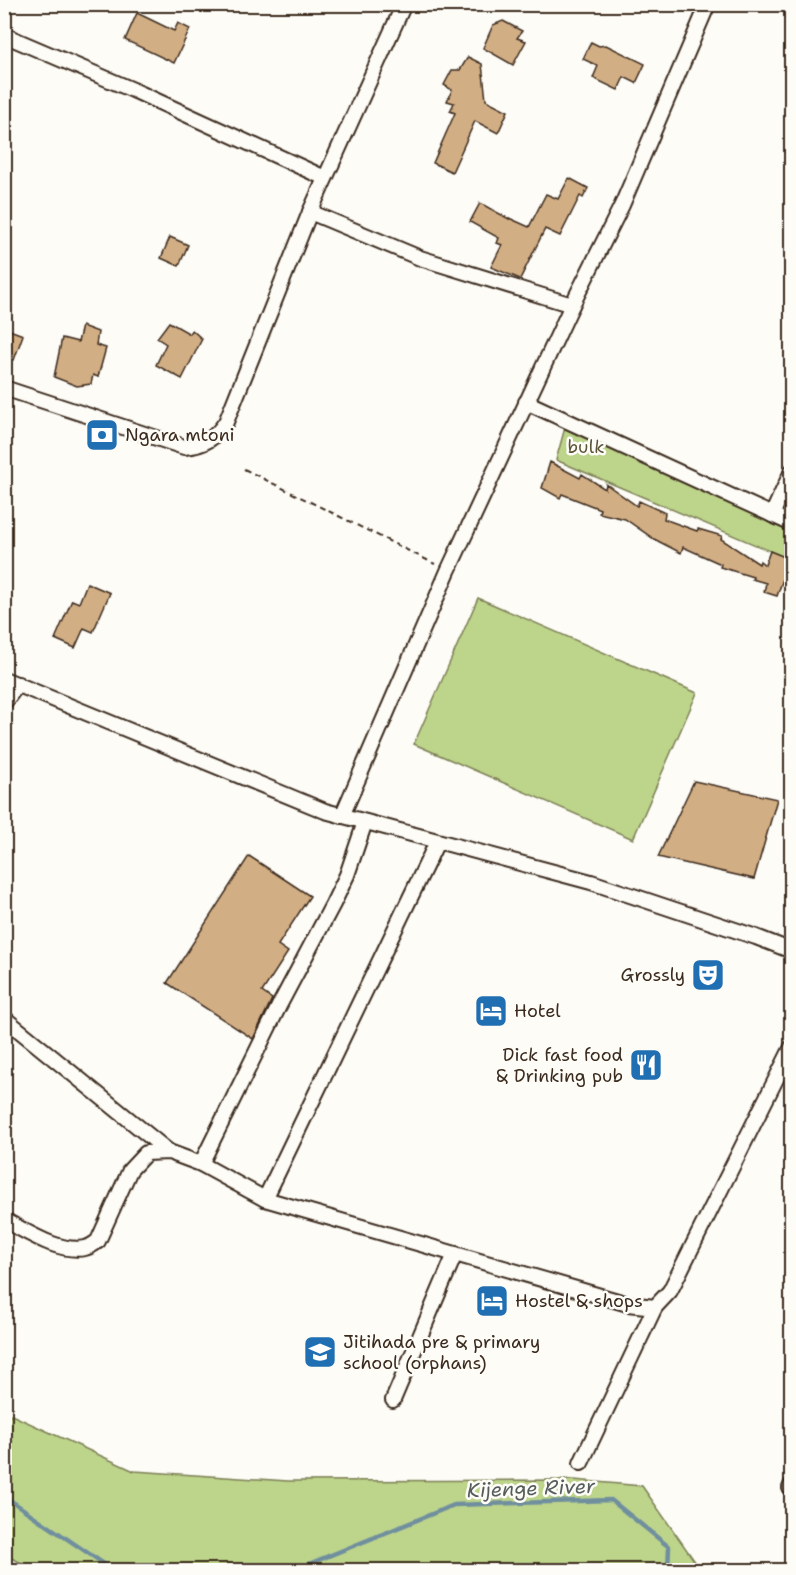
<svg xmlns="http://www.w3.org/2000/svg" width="796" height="1575" viewBox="0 0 796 1575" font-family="'Shantell Sans',sans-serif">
<rect width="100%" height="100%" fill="#fdfcf7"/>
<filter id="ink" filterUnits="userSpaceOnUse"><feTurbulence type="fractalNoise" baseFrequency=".0167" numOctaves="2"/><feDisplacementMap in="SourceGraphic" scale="12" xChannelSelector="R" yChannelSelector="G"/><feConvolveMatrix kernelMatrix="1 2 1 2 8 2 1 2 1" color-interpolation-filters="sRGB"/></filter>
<g filter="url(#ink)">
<g fill="#bdd48b" stroke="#7c7f54" stroke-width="1.5">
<path d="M569,413L791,515V560L556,460Z"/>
<path d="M478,598L697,693L633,839L414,744Z"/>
<path d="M5,1412L134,1471L288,1481L574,1480L642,1486L696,1563L697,1570H36L5,1555Z"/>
</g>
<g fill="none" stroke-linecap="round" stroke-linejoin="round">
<g stroke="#708f9e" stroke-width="4.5">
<path d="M4,1496L113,1570"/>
<path d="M294,1570L454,1505L611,1500L669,1547L668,1570"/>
</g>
</g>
<g fill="#d2ae84" stroke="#3b2a1e" stroke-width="1.5">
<path d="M137,13L174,31L178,23L190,29L174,63L125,40Z"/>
<path d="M503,21L522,31L517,38L526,41L513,65L483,48L493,25Z"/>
<path d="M591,42L599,46L606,45L645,64L636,83L624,77L618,90L593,78L598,66L583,59Z"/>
<path d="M468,57L482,64L486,100L508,111L498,133L475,121L452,172L433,163L455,113L450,111L454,103L447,101L452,90L444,85L452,70H460Z"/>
<path d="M569,178L588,188L583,198L580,196L560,236L545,229L520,279L491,267L502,245L497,243L499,238L470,222L480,203L509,219V218L529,227L546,194L558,199Z"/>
<path d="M170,237L188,245L179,266L161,258Z"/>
<path d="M169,322L190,334L192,330L202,339L182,379L156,365L166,344L157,338Z"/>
<path d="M82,326L98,332L96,345L106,348L98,377L93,375L91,384L77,386L54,377L62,338L78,342Z"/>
<path d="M4,328L23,335L14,360L4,356Z"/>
<path d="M550,462L580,478L582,474L605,489L606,484L637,506L639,501L665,513L664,519L697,531L698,529L722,536L721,539L759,564L760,561L765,565L770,551L792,560V573L789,581L783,579L777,596L764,592L766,583L752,579L753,577L720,567L721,564L683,547L681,553L654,539L625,519L599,513L600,509L562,494L560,498L542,488Z"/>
<path d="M87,583L110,593L93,632L84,628L75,648L55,639L72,600L79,603Z"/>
<path d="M694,781L777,799L754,879L658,857Z"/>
<path d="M249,856L310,896L278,945L288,952L262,992L272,999L253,1039L167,983Z"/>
</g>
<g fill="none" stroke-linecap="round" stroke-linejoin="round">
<g stroke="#3b2a1e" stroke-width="18">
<g id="street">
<path d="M4,35L133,90L325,178"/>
<path d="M310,212L420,258L572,305"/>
<path d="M4,388L184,447C204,446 215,438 226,422L310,212L404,4"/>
<path d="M526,402L792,524"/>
<path d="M772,515L792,471"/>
<path d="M4,679L325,811L591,882L756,937L792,951"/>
<path d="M4,703L18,684"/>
<path d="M342,816L448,571L572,305L622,205L708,4"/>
<path d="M4,1018L169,1152"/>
<path d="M201,1164L280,1004L333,904L347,875L365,822"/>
<path d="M265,1199L437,842"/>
<path d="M4,1220C28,1232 58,1253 85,1248C90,1247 94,1244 98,1241L130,1170L146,1153L169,1152L201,1164L265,1199L628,1304L655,1307L670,1291L792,1047"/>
<path d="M393,1400L455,1254"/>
<path d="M581,1463L655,1307"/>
<path d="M790,1488L792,1484"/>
</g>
</g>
<path stroke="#3b2a1e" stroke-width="2" stroke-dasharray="6 4.5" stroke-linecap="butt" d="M244,469L435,564"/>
<use href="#street" stroke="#fdfcf7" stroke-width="14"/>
</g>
</g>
<defs>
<g id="bank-square" transform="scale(1.725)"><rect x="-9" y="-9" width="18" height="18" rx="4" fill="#1f6fb2" stroke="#fdfcf7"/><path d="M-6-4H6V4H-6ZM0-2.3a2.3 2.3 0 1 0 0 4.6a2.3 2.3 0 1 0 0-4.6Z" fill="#fff"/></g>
<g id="theatre-square" transform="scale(1.725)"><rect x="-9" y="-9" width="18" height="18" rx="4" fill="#1f6fb2" stroke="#fdfcf7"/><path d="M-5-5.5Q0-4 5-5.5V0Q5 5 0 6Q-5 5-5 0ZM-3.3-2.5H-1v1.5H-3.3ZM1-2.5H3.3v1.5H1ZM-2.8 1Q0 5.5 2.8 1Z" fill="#fff"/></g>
<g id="hotel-square" transform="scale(1.725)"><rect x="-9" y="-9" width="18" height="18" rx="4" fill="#1f6fb2" stroke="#fdfcf7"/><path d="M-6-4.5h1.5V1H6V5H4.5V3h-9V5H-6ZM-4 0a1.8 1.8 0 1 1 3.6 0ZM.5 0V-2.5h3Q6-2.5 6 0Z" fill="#fff"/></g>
<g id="restaurant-square" transform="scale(1.725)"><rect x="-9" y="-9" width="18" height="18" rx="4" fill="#1f6fb2" stroke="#fdfcf7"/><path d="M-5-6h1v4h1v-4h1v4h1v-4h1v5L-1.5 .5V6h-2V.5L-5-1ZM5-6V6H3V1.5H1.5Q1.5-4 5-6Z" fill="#fff"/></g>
<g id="school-square" transform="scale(1.725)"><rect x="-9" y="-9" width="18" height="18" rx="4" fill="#1f6fb2" stroke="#fdfcf7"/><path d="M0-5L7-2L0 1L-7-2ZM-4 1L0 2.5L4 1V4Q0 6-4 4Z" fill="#fff"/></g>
</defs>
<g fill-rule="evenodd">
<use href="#bank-square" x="102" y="435"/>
<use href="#theatre-square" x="708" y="975"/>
<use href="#hotel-square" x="491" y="1011"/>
<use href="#restaurant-square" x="646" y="1065"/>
<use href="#hotel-square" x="492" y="1301"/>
<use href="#school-square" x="320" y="1352"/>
</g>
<g text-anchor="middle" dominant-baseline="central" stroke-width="5" stroke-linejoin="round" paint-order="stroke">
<g font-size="18" fill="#3b2a1e" stroke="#fdfcf7" text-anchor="start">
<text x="125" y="435">Ngara mtoni</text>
<text x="685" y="975" text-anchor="end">Grossly</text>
<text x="514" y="1011">Hotel</text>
<text x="623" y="1055" text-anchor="end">Dick fast food<tspan x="623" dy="21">&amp; Drinking pub</tspan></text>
<text x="515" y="1301">Hostel &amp; shops</text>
<text x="343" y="1342">Jitihada pre &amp; primary<tspan x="343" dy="21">school (orphans)</tspan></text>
</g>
<g font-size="18" fill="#5c5439" stroke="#fdfcf7">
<text x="586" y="447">bulk</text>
</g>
<g font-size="20" font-style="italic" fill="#555d5e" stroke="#fdfcf7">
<text transform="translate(531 1488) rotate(-2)">Kijenge River</text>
</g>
</g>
<rect width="796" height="1575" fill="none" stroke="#fdfcf7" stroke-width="24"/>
<rect x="12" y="12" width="772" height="1551" fill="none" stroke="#3b2a1e" stroke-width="2" filter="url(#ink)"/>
</svg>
